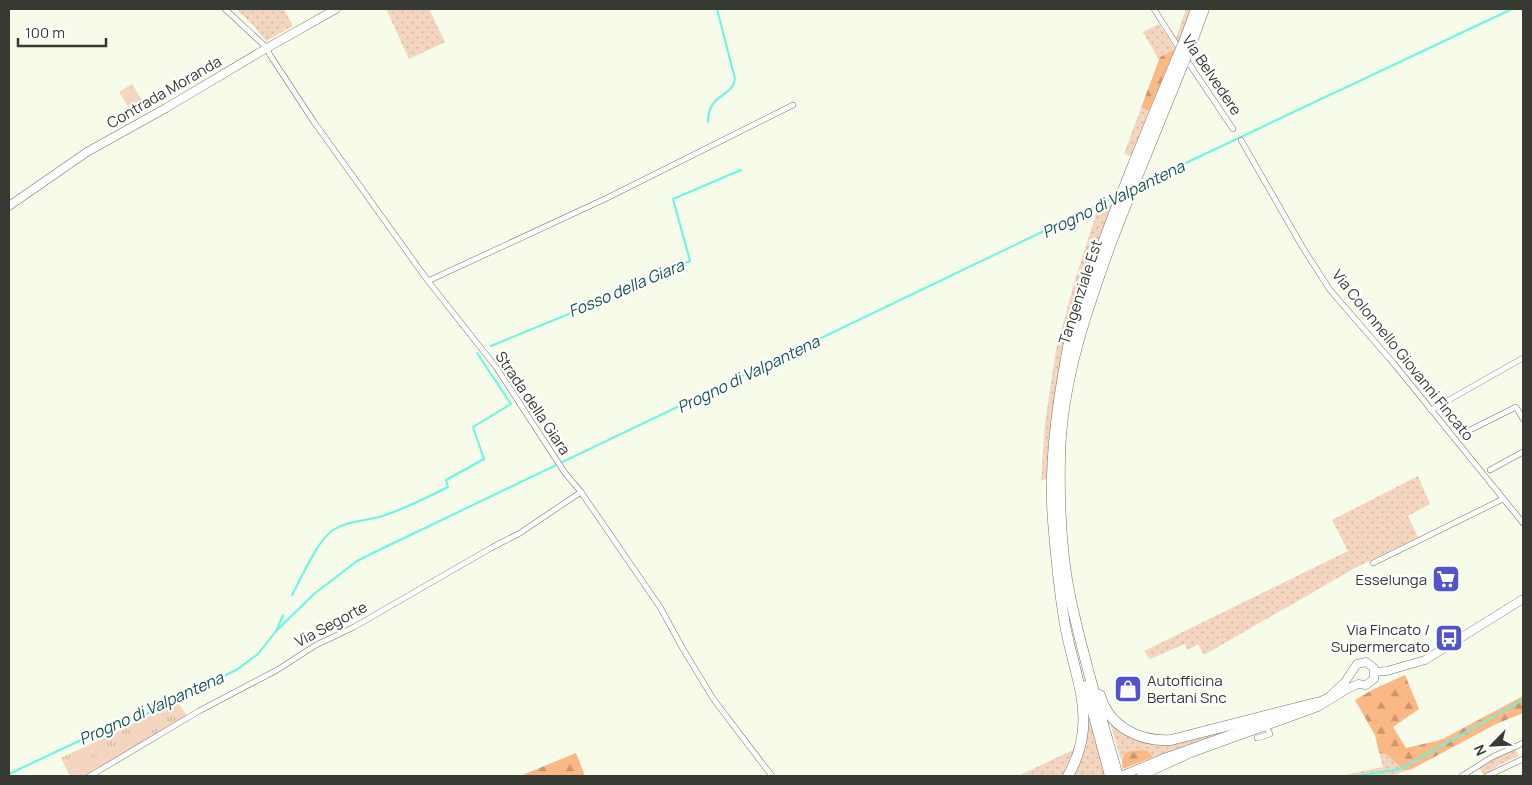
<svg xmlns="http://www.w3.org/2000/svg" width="1532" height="785" viewBox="0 0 1532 785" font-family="Manrope,sans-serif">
<defs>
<pattern id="grass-dots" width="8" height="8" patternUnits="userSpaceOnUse" patternTransform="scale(1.25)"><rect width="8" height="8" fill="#f4d5bf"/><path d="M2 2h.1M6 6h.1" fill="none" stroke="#d2b8a5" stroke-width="1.8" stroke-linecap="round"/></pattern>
<pattern id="forest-firs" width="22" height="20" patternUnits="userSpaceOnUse" patternTransform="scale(1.25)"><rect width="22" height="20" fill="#fbb784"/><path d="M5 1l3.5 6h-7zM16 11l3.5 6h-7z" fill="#cc966d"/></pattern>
<pattern id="park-tufts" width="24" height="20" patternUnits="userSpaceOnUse" patternTransform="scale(1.25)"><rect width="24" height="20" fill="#f4d5bf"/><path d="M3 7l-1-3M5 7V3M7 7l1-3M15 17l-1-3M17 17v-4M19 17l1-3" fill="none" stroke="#d2b8a5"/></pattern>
</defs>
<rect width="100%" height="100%" fill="#f6fbea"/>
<g fill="url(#grass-dots)">
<path d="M236,9H284L293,26L266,41L253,25Z"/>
<path d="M386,9H429L445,42L409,59Z"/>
<path d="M1186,9H1195L1180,45L1176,38Z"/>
<path d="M1159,24L1175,49L1160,57L1159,60L1143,32Z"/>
<path d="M1141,108L1149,111L1132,156L1124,154Z"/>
<path d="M1117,201L1050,477L1041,481L1045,423L1056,350L1075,280L1097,211Z"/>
<path d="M1418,476L1430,504L1408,516L1418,537L1355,568L1204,655L1198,644L1188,650L1185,644L1150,659L1144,651L1348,551L1332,520Z"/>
<path d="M1086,703L1106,776H1072Z"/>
<path d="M1107,712L1143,739L1250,723L1153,757L1147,750L1123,755L1121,760Z"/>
<path d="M1075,749L1062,776H1018Z"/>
<path d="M1515,749L1519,756L1501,764L1484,775L1479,768L1496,757Z"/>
<path d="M1379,753L1388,755L1404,771L1394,776H1340L1383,767Z"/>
</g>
<g fill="url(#forest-firs)">
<path d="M1175,49L1149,111L1141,108L1160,57Z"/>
<path d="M1405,675L1419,709L1393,727L1406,748L1441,740L1523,696V713L1496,724L1412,769L1404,771L1388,755L1379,753L1375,735L1355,700L1374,689Z"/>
<path d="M1147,750L1153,757L1123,769C1118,749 1132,751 1147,750Z"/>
<path d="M576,753L585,776H520Z"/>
</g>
<path fill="url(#park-tufts)" d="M178,703L188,717L86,776H70L61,758Z"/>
<g fill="#f4d5bf">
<path d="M132,84L148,110L135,118L119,92Z"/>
<path d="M101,753L108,766L89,776H78L73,768Z"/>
</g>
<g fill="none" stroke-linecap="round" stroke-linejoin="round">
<g stroke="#65f8e4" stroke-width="2">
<path d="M708,122C708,93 732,98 735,79L717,9"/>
<path d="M1137,186L1512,9"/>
<path d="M491,346L600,301L690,261L673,199L741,170"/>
<path d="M292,595C302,577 317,541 333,530C348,520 369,521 385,515C407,508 428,497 448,487L446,480L484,459L473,427L511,404L477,353"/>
<path d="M277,629L283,615"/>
<path d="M9,774L117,723L149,713L238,669L258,654L276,631L314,594L357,561L375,552L1117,196"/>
<path d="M1357,776L1400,769L1523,700"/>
</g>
<g stroke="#737869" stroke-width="6">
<g id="street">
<path d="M225,9L267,48L270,55L314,122L428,281L496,367L565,473L581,492L660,607L683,649L714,700L772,776"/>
<path d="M1154,9L1180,50"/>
<path d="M1186,59L1233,129"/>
<path d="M1241,140L1303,248L1330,290L1395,365L1523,523"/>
<path d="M428,281L607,198L793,105"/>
<path d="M1431,410L1523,358"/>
<path d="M1468,431L1516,407L1523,419"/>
<path d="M1490,470L1523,452"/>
<path d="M1373,563L1503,499"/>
<path d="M1257,738L1270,734L1266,726"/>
<path d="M90,776L199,711L277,670L316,645L354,627L491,548L520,533L581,492"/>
<path d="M1462,776L1492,757L1523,743"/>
<path d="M1487,776L1523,759"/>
</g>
</g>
<g stroke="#737869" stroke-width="9">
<g id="secondary">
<path d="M9,206L87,152L166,108L267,48L336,9"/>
<path d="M1375,672L1387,671L1425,660L1523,599"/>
<path d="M1121,776L1164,758L1282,716"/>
<path d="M1141,776L1191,753L1318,707L1349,688L1358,684L1366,685L1374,679V668L1366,662L1357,664L1345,682L1329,697L1312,705"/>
</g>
</g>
<g stroke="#737869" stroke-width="11">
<g id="highway">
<path d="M1184,42L1196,9"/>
<path d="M1190,47L1204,9"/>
<path d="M1086,686L1110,776"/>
<path d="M1100,695C1109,727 1140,742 1171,740L1316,703"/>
<path d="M1068,776C1098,723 1077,684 1066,630C1059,594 1056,557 1053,521C1049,471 1055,420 1064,370C1066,358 1068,345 1071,333C1077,314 1084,295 1091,276C1117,202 1147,130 1177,58"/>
<path d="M1118,776C1101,718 1084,660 1071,601C1061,555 1059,505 1060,458C1061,384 1086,312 1111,243C1134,183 1159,124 1183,64"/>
</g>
</g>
<use href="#street" stroke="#fff" stroke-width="5"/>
<use href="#secondary" stroke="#fff" stroke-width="8"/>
<use href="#highway" stroke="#fff" stroke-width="10"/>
<g stroke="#737869" stroke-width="11" stroke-linecap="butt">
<g id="highway-bridge">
<path d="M1177,58L1184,42"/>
<path d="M1183,64L1190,47"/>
</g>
</g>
<use href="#highway-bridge" stroke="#fff" stroke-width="10"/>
</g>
<defs>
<g id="supermarket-square" transform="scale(1.4375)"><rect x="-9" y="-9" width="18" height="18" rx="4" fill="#5254cb" stroke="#fff"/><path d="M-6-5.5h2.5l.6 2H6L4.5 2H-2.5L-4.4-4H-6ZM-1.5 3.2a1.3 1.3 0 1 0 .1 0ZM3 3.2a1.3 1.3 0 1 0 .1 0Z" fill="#fff"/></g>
<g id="bus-square" transform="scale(1.4375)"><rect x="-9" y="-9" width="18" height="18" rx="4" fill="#5254cb" stroke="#fff"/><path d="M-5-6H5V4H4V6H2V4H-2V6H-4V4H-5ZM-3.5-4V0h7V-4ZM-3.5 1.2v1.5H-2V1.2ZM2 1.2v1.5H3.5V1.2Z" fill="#fff"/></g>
<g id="shop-square" transform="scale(1.4375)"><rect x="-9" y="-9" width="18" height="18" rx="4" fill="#5254cb" stroke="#fff"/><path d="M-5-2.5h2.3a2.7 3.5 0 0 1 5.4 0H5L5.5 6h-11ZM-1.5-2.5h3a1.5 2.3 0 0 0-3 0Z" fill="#fff"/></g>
</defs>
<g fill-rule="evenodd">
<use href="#supermarket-square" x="1446" y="579"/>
<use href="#bus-square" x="1449" y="638"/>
<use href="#shop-square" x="1128" y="689"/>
</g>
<g text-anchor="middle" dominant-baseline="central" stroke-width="4.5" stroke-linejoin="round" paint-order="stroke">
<g font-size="15" fill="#373933" stroke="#fff">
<text transform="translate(1212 75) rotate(56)">Via Belvedere</text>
<text transform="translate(164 92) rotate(-30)">Contrada Moranda</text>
<text transform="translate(1080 292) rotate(-72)">Tangenziale Est</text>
<text transform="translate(1403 355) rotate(51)">Via Colonnello Giovanni Fincato</text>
<text transform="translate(533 403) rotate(56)">Strada della Giara</text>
<text transform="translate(331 624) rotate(-28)">Via Segorte</text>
</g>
<g font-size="15" fill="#373933" stroke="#fff" text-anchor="end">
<text x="1427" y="579">Esselunga</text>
<text x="1430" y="629">Via Fincato /<tspan x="1430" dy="17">Supermercato</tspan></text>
<text x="1147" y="680" text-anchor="start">Autofficina<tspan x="1147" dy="17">Bertani Snc</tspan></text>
</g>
<g font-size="16" font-style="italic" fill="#15544c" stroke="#fff">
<text transform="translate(1113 199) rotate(-26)">Progno di Valpantena</text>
<text transform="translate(626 288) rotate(-23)">Fosso della Giara</text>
<text transform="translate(748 374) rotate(-26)">Progno di Valpantena</text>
<text transform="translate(151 708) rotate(-24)">Progno di Valpantena</text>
</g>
</g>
<rect width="1532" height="785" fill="none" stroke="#373933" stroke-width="20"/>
<g transform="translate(1492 745) rotate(246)" stroke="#ffffff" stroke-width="4" paint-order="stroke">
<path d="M0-4L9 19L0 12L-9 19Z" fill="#373933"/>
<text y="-8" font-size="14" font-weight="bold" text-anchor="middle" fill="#373933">N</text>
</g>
<path d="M18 38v8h88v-8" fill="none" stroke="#373933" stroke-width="2.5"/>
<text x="25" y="38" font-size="15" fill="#373933" stroke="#ffffff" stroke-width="4" paint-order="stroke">100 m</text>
</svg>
